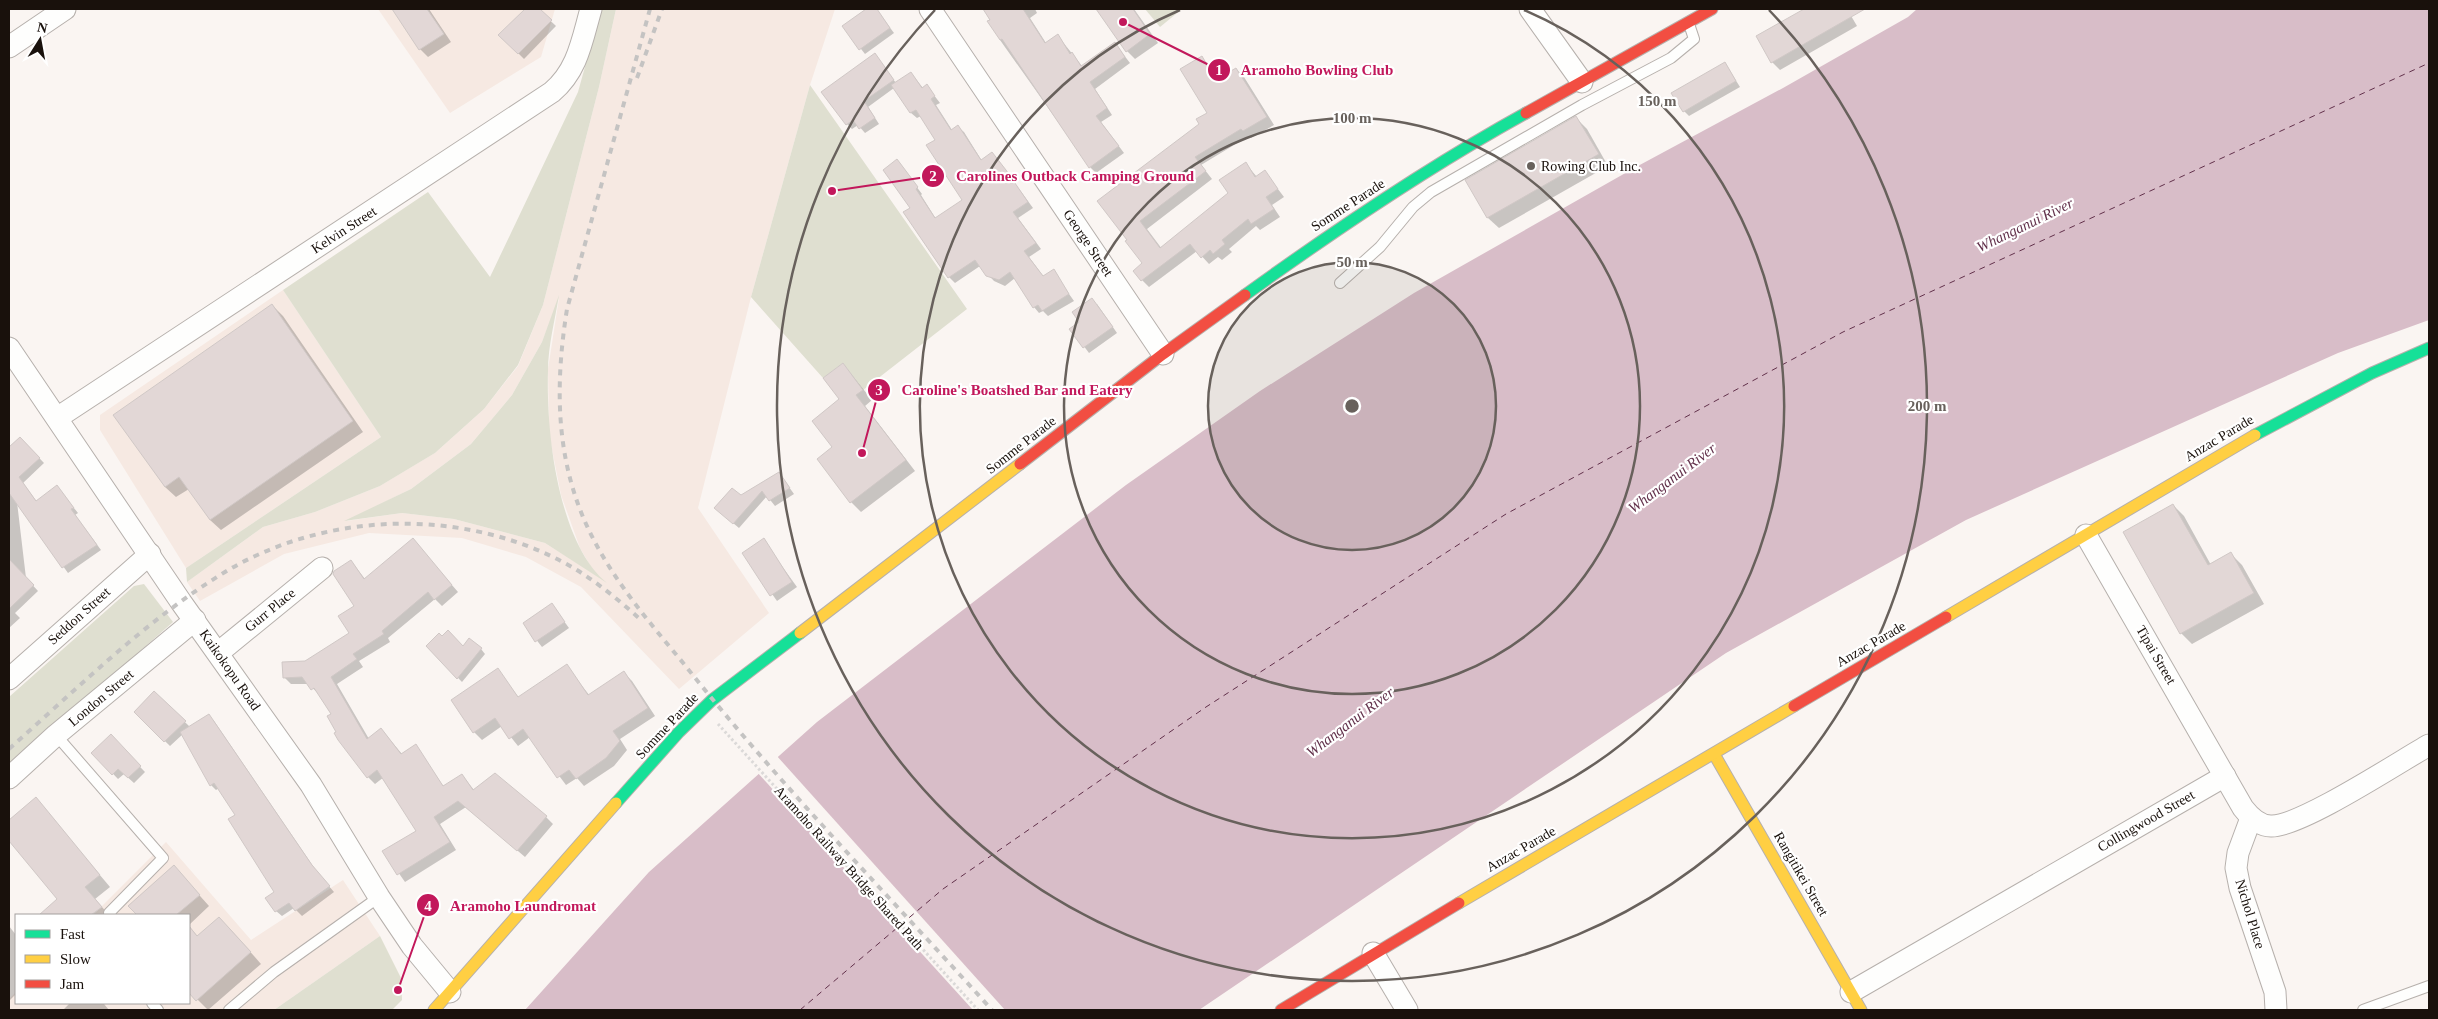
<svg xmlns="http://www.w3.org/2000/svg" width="2438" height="1019" viewBox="0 0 2438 1019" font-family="Georgia,serif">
<rect width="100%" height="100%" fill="#faf5f2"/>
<g fill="#f6e9e2" fill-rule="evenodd">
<path d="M378,9H555L541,57L450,113Z"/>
<path d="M616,9H835L810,85L751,297L698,508L769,613L679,689L581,587L526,557L462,538L369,533L284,554L200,601L187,582L263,527L315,512L380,486L435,453L484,409L518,366L543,305L599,87ZM559,298L548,369L549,434L561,495L580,548L594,572L602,579L545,543L454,519L402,513L346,521L411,489L471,444L512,395L542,342Z"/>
<path d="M283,290L381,437L186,568L100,430V415Z"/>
<path d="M166,842L251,940L343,880L380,936L274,1010H9V999L16,992V1003H189V915H93Z"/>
</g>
<g fill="#dfdfd0">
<path d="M601,9H616L599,87L543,305L518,365L484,409L435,453L380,486L315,512L263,527L187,582L186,568L381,437L283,290L428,192L490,277L578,92Z"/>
<path d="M1145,9H1182L1160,27Z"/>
<path d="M810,85L967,309L863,390L843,363L823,378L751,297Z"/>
<path d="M559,295C555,320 548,346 548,371C546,432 558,543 607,583L545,543L454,519L402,513L344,521L411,489L471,444L512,395L542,342Z"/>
<path d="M144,584L173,622L9,767V697L134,586Z"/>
<path d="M380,936L401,978L402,1000L392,1010H274Z"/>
</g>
<path fill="#d8bdc8" d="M1917,9H2429V320L2338,353L1966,520L1726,653L1199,1010H525L649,872L817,722L1126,485L1260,391L1414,293L1636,167L1783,88L1908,17Z"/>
<path fill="#faf5f2" d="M776,755L1005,1010H973L757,772Z"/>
<g fill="#0003">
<path d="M393,9H429L451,42L428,57L420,49Z"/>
<path d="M527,9H538L556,26L524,59L500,35Z"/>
<path d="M868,9H876L894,33L865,54L843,26Z"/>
<path d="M984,9H1035L1037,13L1030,18L1046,43L1058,36L1082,66L1114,44L1120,50L1130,63L1095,89L1112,115L1101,122L1124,153L1096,173L1090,167L1000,40Z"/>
<path d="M1098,9H1134L1158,43L1135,59L1127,51Z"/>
<path d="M1806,9H1847L1857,26L1780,70L1772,62L1757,37Z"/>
<path d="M1202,57L1216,77L1225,76L1236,69L1244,77L1274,125L1251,138L1249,136L1201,165L1212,179L1147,229L1162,249L1229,193L1246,164L1257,177L1265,172L1284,197L1272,205L1280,217L1260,230L1256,226L1229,249L1232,252L1222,260L1218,257L1209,264L1197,251L1149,287L1142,280L1144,263L1129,240L1099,201L1200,125L1208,113Z"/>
<path d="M879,60L896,83L911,73L923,88L927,86L940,103L936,105L952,130L958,127L964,132L982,161L992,154L998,160L1033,208L1018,218L1041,249L1029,257L1044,277L1053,271L1074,301L1048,316L1043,311L1039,313L1034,307L1015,278L1005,286L994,281L980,266L955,283L949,277L905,213L912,208L897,161L922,194L921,195L936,219L964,200L936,140L921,116L917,118L911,113L894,88L868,107L879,124L865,133L858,125L852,129L847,124Z"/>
<path d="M1725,63L1740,87L1689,116L1684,111Z"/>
<path d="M1576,118L1587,129L1608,166L1499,228L1488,218L1467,181Z"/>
<path d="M1097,304L1117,333L1089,353L1071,329L1081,323Z"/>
<path d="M272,305L283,316L363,432L221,530L210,520L189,489L176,497L165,487L115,415Z"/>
<path d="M843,364L872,400L865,406L915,471L861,512L851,502L841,399Z"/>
<path d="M20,438L44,463L23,483L37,502L57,487L78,513L75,515L101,550L68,573L17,502L26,578L38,591L15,613L20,618L9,628V449Z"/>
<path d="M779,473L794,494L775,506L767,496L739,528L721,513L740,497Z"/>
<path d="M2173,505L2184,516L2211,565L2231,554L2242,565L2264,604L2192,644L2181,633Z"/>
<path d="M763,540L797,587L777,601L743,553Z"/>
<path d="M419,547L458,592L442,606L435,599L388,638L390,642L359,661L363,667L337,684L369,739L381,729L402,754L415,746L444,787L462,775L474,790L546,817L553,824L525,857L466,807L440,824L456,850L405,882L384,852L418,831L384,777L375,784L368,777L338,733L332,715L320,695L308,684H291L284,677L351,634L356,606L351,561L365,579Z"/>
<path d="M552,605L569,628L542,647L524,624Z"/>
<path d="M427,646L481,649L485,654L462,682Z"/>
<path d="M566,666L590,696L624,673L632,681L655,716L620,739L627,750L614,766L584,786L577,778L566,785L530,737L518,746L502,726L482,740L474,732L498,670L519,698Z"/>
<path d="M154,692L190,727L208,716L214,721L317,872L334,892L302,916L294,908L282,916L276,911L267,898L275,892L237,815L219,788L216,790L211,785L183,734L170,746L135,712Z"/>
<path d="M110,736L145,772L134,783L124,774L118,779L93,753Z"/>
<path d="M36,799L110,887L95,899L109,915H41L58,899L9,839V821Z"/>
<path d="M184,878L209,906L189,925V915H138L130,906Z"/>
<path d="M9,926L16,935V994L9,1001Z"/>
<path d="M189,926L198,937L230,929L261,964L208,1010L189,991Z"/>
<path d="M70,1003H105L104,1004L109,1010H63Z"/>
</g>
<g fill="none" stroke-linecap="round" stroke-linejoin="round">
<path stroke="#62314b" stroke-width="1" stroke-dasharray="6 5" stroke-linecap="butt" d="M800,1010L943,889L1206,707L1506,514L1843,332L2429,63"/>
</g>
<g fill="#e2d7d6" stroke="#d0c8c6">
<path d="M392,9H427L444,34L419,50Z"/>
<path d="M525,9H540L552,20L518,54L498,35Z"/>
<path d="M866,9H877L890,28L859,50L842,26Z"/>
<path d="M983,9H1023L1045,43L1058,34L1070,54L1072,52L1081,66L1115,42L1125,57L1090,82L1107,108L1096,116L1119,146L1089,168L1002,39L1000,40L987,21L990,20Z"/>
<path d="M1096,9H1133L1150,34L1126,52Z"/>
<path d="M1804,9H1865L1771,63L1756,36Z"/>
<path d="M875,53L894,80L864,101L875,118L859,129L853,120L846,125L821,92Z"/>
<path d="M1202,56L1214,77L1222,72L1224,75L1236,68L1267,117L1243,131L1241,129L1195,157L1206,171L1140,221L1160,248L1228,193L1219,180L1246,162L1255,177L1265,170L1278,189L1266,197L1274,209L1251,224L1248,219L1222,240L1225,244L1213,254L1210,250L1201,258L1190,244L1141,281L1133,271L1142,263L1125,241L1127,240L1097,201L1199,124L1196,119L1207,113L1180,69Z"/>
<path d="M1725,62L1736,81L1683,112L1671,93Z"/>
<path d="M911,72L922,88L927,84L935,96L931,99L951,130L958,125L981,160L992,152L1006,170L1028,202L1013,212L1036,243L1024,251L1043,276L1054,269L1069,294L1042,311L1038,305L1033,308L1010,272L999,280L986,276L975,260L948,278L903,212L910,208L883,170L897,159L918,187L916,189L935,218L962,200L926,145L935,140L916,110L910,113L891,85Z"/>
<path d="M1576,116L1599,154L1487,218L1465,180Z"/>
<path d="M1092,298L1113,327L1083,348L1069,329L1079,322L1072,312Z"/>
<path d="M272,304L353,421L210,520L179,477L165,487L113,415Z"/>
<path d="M843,363L863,390L856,395L906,460L850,503L817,459L832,447L812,421L839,399L823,378Z"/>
<path d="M20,437L40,458L19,477L36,501L57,485L74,508L71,509L97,545L62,568L9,493V447Z"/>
<path d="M779,472L790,488L769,501L762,491L733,524L714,508L732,488L741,495Z"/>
<path d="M2173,504L2208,565L2231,552L2254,593L2180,634L2123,532Z"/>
<path d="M413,538L452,585L434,600L428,592L382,631L384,634L353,654L357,659L331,677L367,739L381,728L401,754L416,744L443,786L462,774L473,790L495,773L547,816L517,851L458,801L434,817L450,842L397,875L382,851L416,831L377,770L367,778L338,740L334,733L336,732L327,716L331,714L314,688L311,690L302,677L283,678L282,662L305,661L349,633L338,616L354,606L333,574L334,571L351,560L364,579Z"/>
<path d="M764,538L792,582L770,596L742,553Z"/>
<path d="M9,559L34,585L9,609Z"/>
<path d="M552,603L565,622L535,642L523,623Z"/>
<path d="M448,630L463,646L469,638L482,648L457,679L426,646L439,633L442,636Z"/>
<path d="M567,664L588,695L624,671L648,708L613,731L620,741L606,758L576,779L569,770L557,778L523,729L509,739L495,718L473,733L451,700L498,668L518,697Z"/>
<path d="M154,691L186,721L164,742L134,712Z"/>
<path d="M209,714L312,865L330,886L295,911L289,903L275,912L265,898L274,892L228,819L235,815L214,783L210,786L180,732Z"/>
<path d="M111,734L141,766L128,778L118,769L112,775L91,753Z"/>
<path d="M36,797L100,875L85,887L102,907L91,915H39L57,899L9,841V820Z"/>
<path d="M174,865L200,895L176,915H137L128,906Z"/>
<path d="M219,917L251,952L196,1001L189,993V926L197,936Z"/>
</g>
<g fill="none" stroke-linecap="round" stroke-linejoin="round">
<g stroke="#b6b0ac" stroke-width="12">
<g id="lane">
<path d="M1340,283L1380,247L1413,207L1431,192L1582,105L1671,58L1694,39L1689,24"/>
<path d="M56,735L163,858L109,913L111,915"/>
<path d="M152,1003L158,1010"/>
<path d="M229,1010L274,972L379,897"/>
<path d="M2363,1010L2429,986"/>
</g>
</g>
<g stroke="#b6b0ac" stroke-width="23">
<g id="street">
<path d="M930,9L1163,354"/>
<path d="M1530,9L1582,82"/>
<path d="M9,47L65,9"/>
<path d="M9,348L181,602L311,785L379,897L412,946L450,992"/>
<path d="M57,418L552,92C578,70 582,40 591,9"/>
<path d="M2086,535L2243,808C2250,817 2259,826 2271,826C2300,827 2399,762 2429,745"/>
<path d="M218,653L322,568"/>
<path d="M9,679L150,554"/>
<path d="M9,778L56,735L195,620"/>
<path d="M2251,818L2238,853L2236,868L2240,888L2275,992L2276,1010"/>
<path d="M1373,953L1407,1010"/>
<path d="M1851,992L2225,776"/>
</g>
</g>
<g stroke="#b6b0ac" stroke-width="13">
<g id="fast">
<path d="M1245,295C1335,230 1428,167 1526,113"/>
<path d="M2255,435L2372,373L2429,348"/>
<path d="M616,803L679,732L712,700L800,633"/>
</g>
</g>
<g stroke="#b6b0ac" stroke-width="13">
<g id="slow">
<path d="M1946,617L2255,435"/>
<path d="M800,633L1020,464"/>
<path d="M1714,754L1861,1010"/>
<path d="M1459,903L1794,706"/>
<path d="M434,1010L616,803"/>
</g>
</g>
<g stroke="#b6b0ac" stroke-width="13">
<g id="jam">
<path d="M1526,113L1712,9"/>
<path d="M1020,464L1163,354L1245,295"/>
<path d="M1794,706L1946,617"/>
<path d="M1281,1010L1459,903"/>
</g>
</g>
<path stroke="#dbd9d8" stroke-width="3" stroke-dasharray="2.5 2.5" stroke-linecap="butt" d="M718,724L978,1010"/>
<use href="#lane" stroke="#fefefd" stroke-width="10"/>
<use href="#street" stroke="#fefefd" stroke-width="21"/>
<use href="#fast" stroke="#16e098" stroke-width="11"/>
<use href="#slow" stroke="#ffcf43" stroke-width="11"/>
<use href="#jam" stroke="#f24e42" stroke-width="11"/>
<g stroke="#c4c3c2" stroke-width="4" stroke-dasharray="6 6" stroke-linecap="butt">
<path d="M650,9L567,309C556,378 555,446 581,512C604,570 645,617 684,664C780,785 889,896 992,1010"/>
<path d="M637,78L662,9"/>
<path d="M9,749C78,688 146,620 225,572C328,510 467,507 572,567C597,582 620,601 641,620"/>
</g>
</g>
<circle cx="1352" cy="406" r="144" fill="#68615c" fill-opacity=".12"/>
<g fill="none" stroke="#68615c" stroke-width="2.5">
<circle cx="1352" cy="406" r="144"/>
<circle cx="1352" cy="406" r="288"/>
<path d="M1524 10A432 432 0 1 1 1180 10"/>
<path d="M1769 10A575 575 0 1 1 935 10"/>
</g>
<circle fill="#68615c" stroke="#fff" stroke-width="2" cx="1531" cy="166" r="5"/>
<g text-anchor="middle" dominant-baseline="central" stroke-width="4.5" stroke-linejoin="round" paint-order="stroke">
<g font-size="14" fill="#19110c" stroke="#fff" text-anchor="start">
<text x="1541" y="166">Rowing Club Inc.</text>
</g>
<g font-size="14" fill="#19110c" stroke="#fff">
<text transform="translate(1348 205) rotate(-33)">Somme Parade</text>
<text transform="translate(344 230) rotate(-33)">Kelvin Street</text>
<text transform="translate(1088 243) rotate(56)">George Street</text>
<text transform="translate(2219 438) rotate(-31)">Anzac Parade</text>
<text transform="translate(1021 445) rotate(-38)">Somme Parade</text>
<text transform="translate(270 610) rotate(-39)">Gurr Place</text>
<text transform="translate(79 616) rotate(-42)">Seddon Street</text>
<text transform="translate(1871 644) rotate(-30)">Anzac Parade</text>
<text transform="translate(2156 655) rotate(60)">Tipai Street</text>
<text transform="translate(230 670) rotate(55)">Kaikokopu Road</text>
<text transform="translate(101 698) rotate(-40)">London Street</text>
<text transform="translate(667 726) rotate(-47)">Somme Parade</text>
<text transform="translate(2146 821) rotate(-30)">Collingwood Street</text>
<text transform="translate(1521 849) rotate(-30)">Anzac Parade</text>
<text transform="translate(849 868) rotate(48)">Aramoho Railway Bridge Shared Path</text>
<text transform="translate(1801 874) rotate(60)">Rangitikei Street</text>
<text transform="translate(2250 914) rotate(73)">Nichol Place</text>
</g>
<g font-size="15" font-style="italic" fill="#62314b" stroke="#fff">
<text transform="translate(2025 225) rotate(-26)">Whanganui River</text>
<text transform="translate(1672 478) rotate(-37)">Whanganui River</text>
<text transform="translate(1350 722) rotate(-37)">Whanganui River</text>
</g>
</g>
<circle cx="1352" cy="406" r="8" fill="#68615c" stroke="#fff" stroke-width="2.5"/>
<g font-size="15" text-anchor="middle" font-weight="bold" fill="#68615c" stroke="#fff" stroke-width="4.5" stroke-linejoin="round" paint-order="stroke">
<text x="1657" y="106">150 m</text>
<text x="1352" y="123">100 m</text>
<text x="1352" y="267">50 m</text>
<text x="1927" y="411">200 m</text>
</g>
<path fill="none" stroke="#c2185b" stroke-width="2" d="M1123 22L1219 70M832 191L933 176M862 453L879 390M398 990L428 905"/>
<g fill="#c2185b" stroke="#fff" stroke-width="2">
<circle cx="1123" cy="22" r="5"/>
<circle cx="832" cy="191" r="5"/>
<circle cx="862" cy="453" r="5"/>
<circle cx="398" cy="990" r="5"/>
<circle cx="1219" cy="70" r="12"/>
<circle cx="933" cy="176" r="12"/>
<circle cx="879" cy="390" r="12"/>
<circle cx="428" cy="905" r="12"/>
</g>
<g font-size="15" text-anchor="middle" font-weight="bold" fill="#fff">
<text x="1219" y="75">1</text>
<text x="933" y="181">2</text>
<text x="879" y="395">3</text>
<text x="428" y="911">4</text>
</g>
<g font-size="15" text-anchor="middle" font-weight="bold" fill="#c2185b" stroke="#fff" stroke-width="4.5" stroke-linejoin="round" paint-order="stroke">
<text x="1317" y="75">Aramoho Bowling Club</text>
<text x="1075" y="181">Carolines Outback Camping Ground</text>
<text x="1017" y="395">Caroline's Boatshed Bar and Eatery</text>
<text x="523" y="911">Aramoho Laundromat</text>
</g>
<rect width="2438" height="1019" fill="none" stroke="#19110c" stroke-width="20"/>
<rect x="15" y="914" width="175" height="90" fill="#ffffff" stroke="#a3a09e"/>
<rect x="25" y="930" width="25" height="8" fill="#16e098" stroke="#a3a09e"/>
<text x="60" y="939" font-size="15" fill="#19110c">Fast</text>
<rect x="25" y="955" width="25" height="8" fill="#ffcf43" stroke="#a3a09e"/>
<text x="60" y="964" font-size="15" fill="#19110c">Slow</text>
<rect x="25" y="980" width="25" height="8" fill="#f24e42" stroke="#a3a09e"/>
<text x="60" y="989" font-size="15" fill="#19110c">Jam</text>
<g transform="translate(40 40) rotate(11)" stroke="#ffffff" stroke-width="4" paint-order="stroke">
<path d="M0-4L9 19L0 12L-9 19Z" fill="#19110c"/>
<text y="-8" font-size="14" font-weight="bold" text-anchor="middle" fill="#19110c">N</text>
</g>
</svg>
